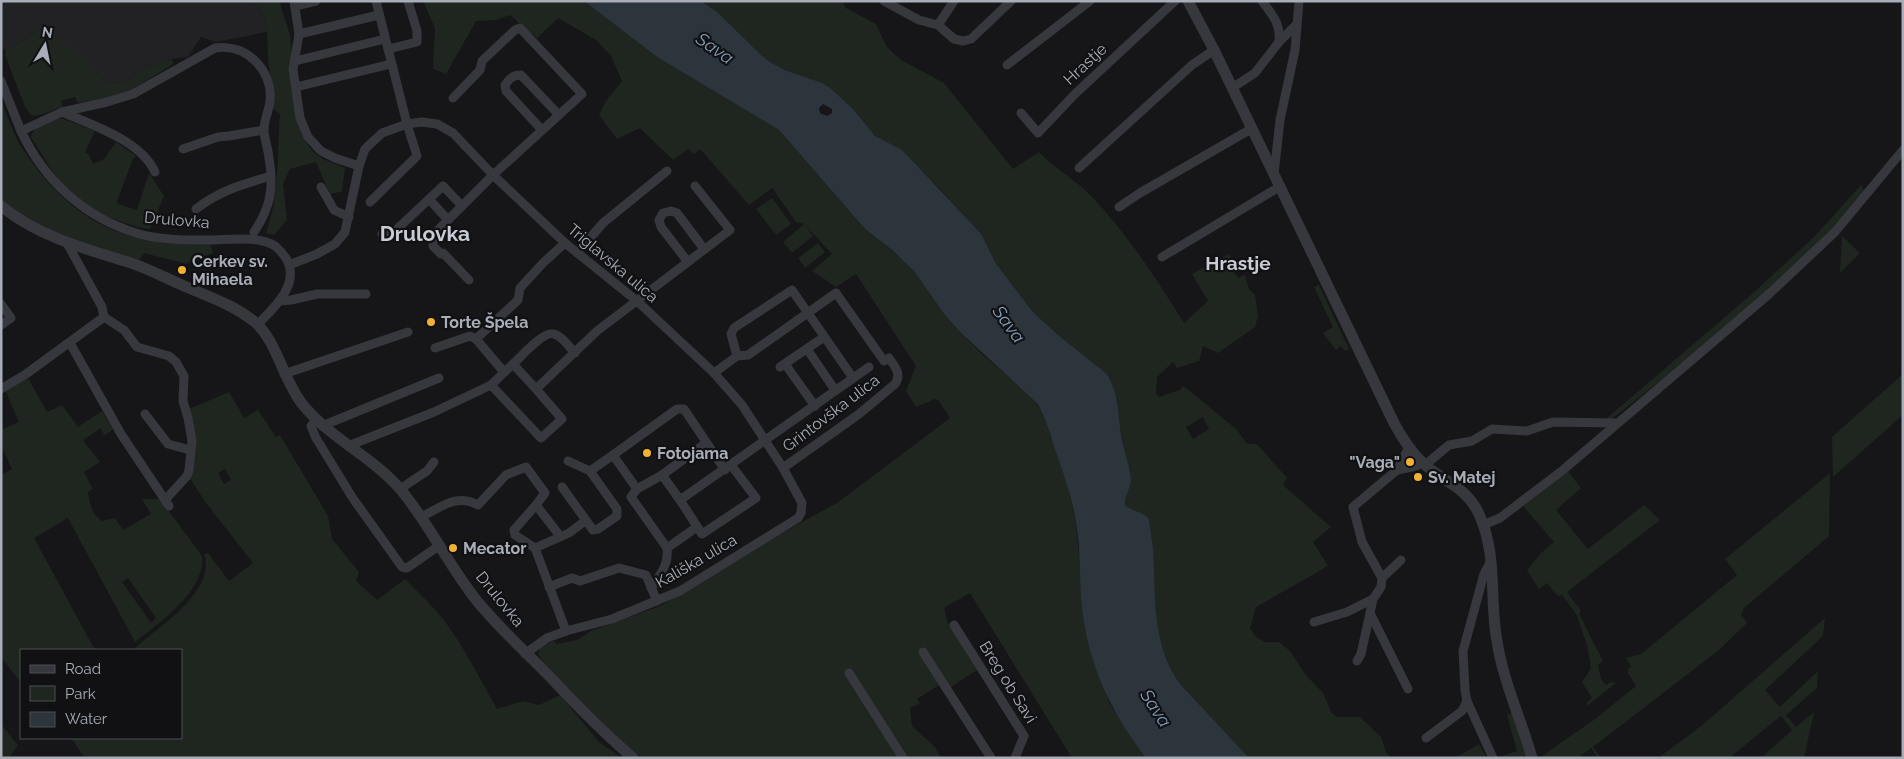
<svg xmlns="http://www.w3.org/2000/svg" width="1904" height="759" viewBox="0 0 1904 759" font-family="Raleway,sans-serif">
<rect width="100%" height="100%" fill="#161618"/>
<path fill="#222225" d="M1,1H252L261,12L267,26V32L216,42L201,37L188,57L171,59L138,72L124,82L108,83L48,30L41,29L6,51L1,45Z"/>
<g fill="#1e261f" fill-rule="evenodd">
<path d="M252,1H280C282,16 291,30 291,46C293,80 288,135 320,157C327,162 337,164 345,168L342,191L340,192L330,194L316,162L290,169L283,184L287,220L274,235L266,233C280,196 277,153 280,114L270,106L272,86L268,60L267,26L261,12Z"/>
<path d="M423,1H584L657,57L779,130L865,229L903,260L914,271L944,314L961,333L986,358L1032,396L1043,414L1066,478L1076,522L1085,627L1092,655L1109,702L1132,739L1146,758H1072L970,593L944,608L947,621L977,670L948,689L944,682L917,699L920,703L910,708L912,726L935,747L941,758H642L609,732L544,663L538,654L540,648L550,642L555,641L556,644L577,640L591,631L660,606L691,589L767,541L837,503L950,418L938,400L935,399L916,407L906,391L916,366L856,274L836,287L812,271L832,254L805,225L813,236L792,253L783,242L804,224L796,222L772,188L749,205L700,149L694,154L688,149L673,160L640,128L617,139L599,115L606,101L622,81L611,56L596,40L558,18L537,38L510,15L496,20L476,21L446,74L433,69L435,28Z"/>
<path d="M701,1H842L846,8L876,24L887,47L901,60L944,83L1013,169L1039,152C1056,170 1078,181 1094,199C1129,236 1157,280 1184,323L1208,301L1192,274L1229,254L1232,260L1229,264L1238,278L1245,275L1249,289L1255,295L1258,316L1255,327L1218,353L1203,346L1199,361L1177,368L1173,362L1157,377L1156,394L1159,397L1180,390L1183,386L1190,391L1236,429L1247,444H1257L1287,478L1283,485L1331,527L1313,542L1328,566L1256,607L1250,628L1256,637L1265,642H1279L1290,651L1305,674L1323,693L1332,713L1337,717H1360L1381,737L1386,752L1391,758H1249L1243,753L1181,685C1145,638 1156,574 1149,519C1141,513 1132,512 1125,505C1124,496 1131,489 1131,479C1130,467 1125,453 1122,441C1118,418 1120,393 1106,373L1058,335L1032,311L995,262L982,235L974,226L932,181L882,140L875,136L830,88C811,77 789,74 770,62C744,45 727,18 701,1ZM1203,417L1209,429L1193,439L1186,427Z"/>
<path d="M41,29L49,30L108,83L124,82L138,72L171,59L173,61V64L131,90L104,99L78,103L75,97L61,101L63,106L44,114L32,116L25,107L5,55L6,51Z"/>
<path d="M1,101C7,115 12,130 19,143C47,189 88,228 142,239C163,243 188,242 210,243L213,253L187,264L144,253L138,261L87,248L25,217L1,200Z"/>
<path d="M61,118L95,131L85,152L89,155L93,164L104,159L116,142L136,156L132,161L117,201L118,204L137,210L149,173L164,196L150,229C115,224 78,205 57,177C47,164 40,150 31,138C34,124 49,122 61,118Z"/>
<path d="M1861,185L1864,191L1831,231L1766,292L1660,381L1618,414L1611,419H1606L1753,293L1815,236Z"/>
<path d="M772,198L791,224L776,235L756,209Z"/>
<path d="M1841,235L1860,253L1840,273L1842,238Z"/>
<path d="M818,243L825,252L805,268L798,258Z"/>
<path d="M1319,285L1349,349L1345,351L1341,346L1336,350L1323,333L1333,327L1314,287Z"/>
<path d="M1903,374V415L1833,477L1832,437Z"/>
<path d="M27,376L47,412L62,405L78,427L102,411L113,430L104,435L101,428L83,440L100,462L84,472L93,489L88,492C90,505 91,513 102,521L115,518L123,530L151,514L142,499H160L202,556C206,591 159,623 135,642L68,518L34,538L95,650H21V683L1,657V475L12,469L1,445V430L19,422L5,390ZM128,578L156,618L151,623L122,582Z"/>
<path d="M229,392L244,418L258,410L276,437L280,435L328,516L332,539L359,572L356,581L377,600L405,579C418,592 431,604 443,619C464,646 480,679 497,709L523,701L539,705L560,695L599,742L622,758H85L71,738H181V650H133C156,628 217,592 204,554L208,553L229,581L253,563L206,503L189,477L187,410ZM225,469L231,480L224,484L218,473Z"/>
<path d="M1567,470L1581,488L1556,510L1588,549L1644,505L1660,520L1567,592L1581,611L1579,614L1603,661L1598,665L1601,679L1606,685L1610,682L1616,683L1587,706L1586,703L1592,698L1582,682L1591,668L1587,645L1577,615L1562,595L1558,596L1547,583L1539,589L1527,570L1541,553L1554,542L1523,506Z"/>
<path d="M1830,473L1829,536L1744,608L1741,615L1747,623L1719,650L1593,747L1601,758H1598L1591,748L1578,758H1539L1595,719L1636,686L1628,673V669L1631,667L1626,658L1641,654L1737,575L1725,559Z"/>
<path d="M1825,618L1823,636L1765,690L1780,707L1818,671L1817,688L1786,715L1796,727L1814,712L1804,758H1761L1792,730L1781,716L1729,758H1658L1700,727Z"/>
<path d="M1512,713L1527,758H1496L1517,751L1507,715Z"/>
<path d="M1,724L18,745L9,758H1Z"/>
<path d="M1479,744L1487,758H1455Z"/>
</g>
<path fill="#2c353c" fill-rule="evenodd" d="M584,1H701L717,12L761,55L770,62L785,70L822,83L830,88L853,109L875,136L902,150L974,226L982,235L995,262L1032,311L1058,335L1106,373C1120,393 1118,418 1122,441C1125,453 1130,467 1131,479C1131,489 1124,496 1125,505C1132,512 1143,511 1149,519C1150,529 1152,540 1153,550C1156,597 1151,645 1181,685L1249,758H1146C1116,719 1094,677 1085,628C1079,598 1081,567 1078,537C1075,506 1065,477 1055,449C1050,433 1045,417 1037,403L961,333L944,314L914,271L893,251L865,229L779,130L657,57ZM823,104L832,109V113L827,116L820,113L819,108Z"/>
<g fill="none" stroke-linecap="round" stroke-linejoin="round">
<g stroke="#37383d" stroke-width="9">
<path d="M294,1L299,34L293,69L300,118L308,137L321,151L335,158L359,166"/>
<path d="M884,1L919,20L938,25L954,39L963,41L971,39L1011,1"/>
<path d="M1262,1C1273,15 1281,25 1279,42"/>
<path d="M295,6L316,1"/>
<path d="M938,25L954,1"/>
<path d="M299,34L379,15"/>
<path d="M388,49L417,42V31L408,1"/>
<path d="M295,61L385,39"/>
<path d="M1007,65L1090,1"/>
<path d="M1,81L21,131"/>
<path d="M296,87L391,64"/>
<path d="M1232,88L1255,73L1279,42L1296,25"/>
<path d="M453,98L480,70L482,61L515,30L520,28L582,94L493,175L436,232L433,239V246L441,254L443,253L469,280"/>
<path d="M62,112C92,125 140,140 155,172"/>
<path d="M1021,113L1038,133L1075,94L1175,1"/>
<path d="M542,130L506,91L505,85C510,78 513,75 521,75L559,115"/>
<path d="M183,149L218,137L229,136L264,130"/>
<path d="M1079,168L1192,65L1214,50"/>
<path d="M1274,174L1280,120L1295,50L1299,1"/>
<path d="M321,187L334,210L349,217"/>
<path d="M429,199L448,220"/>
<path d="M370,202L417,156L407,124L376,1"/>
<path d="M1119,207L1140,193L1251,129"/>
<path d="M196,209C219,191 243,184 271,176"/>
<path d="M254,232C271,207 274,187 269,158C268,149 265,140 264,132C263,122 269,111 270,101C273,70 246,43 215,48L133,94L107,102L62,112L21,131C44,180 84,217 136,233C158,240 185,240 208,240C228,240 257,235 275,246C280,250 284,255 287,260C300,285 273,309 257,325"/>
<path d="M382,234L396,230L443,186L462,206"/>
<path d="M578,252L603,223L667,171"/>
<path d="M1162,257L1279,187"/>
<path d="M688,262L661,227L659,220L663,213L671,211L677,213L704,249"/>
<path d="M289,265L317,254L335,244L345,232L359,166L365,149L382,133L407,124L422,122L437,124L453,133L493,175L565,243L637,301L714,373L742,405L783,468L802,503L801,513L798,518L680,591L612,619L566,631L547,638L525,654"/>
<path d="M279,301L291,300L317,294H366"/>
<path d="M1,304L11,318L1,325"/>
<path d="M104,317L124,330L137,347L169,356L176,362L184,376L183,401L188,418L192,441L189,470L187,476L165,500"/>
<path d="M476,339L504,372"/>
<path d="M70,343L121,434L169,506"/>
<path d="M435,348L470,336L476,339L518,300L520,288L544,262L565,243"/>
<path d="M807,349L835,390"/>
<path d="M737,356L731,334L734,328L792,290L853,378"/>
<path d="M513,364C521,357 544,330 554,334C562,336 569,347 575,353"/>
<path d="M785,364L815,406"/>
<path d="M780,367L824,337"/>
<path d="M714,373L737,356L748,355L836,293L884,361L889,358C895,367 902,374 895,384L859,414L783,468"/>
<path d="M284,374L408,332"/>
<path d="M1,389L26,374L104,317L102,307L67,243"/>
<path d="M536,389L562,419L541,438L491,385L513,364L536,389L597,331L730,230L695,186"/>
<path d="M145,414L168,444L190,450"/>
<path d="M316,420L311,426L316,438L352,497L402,567L407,568L440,545"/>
<path d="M322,426L439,378"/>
<path d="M348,446L434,412L491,385"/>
<path d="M568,461L590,471"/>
<path d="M1425,465L1449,445L1472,441L1492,429L1527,431L1553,422L1617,423"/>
<path d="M1397,470L1416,466L1422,463"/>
<path d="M590,471L613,455"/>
<path d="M662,475L706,443"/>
<path d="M562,487L593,530L598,529L617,516V509L590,471"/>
<path d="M400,489L427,471L434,462"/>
<path d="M637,489L613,455L677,409H684L725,470"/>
<path d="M680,500L702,534L756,498L731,465"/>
<path d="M536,505L560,536"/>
<path d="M421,517C442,507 456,493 478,505L506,475L526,467L545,493L536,505L514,530L515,535L535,548L566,631"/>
<path d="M1483,525L1500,518L1563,470L1768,295L1835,232L1903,150"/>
<path d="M697,527L667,548L631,497L637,489L662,475L680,500L869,367"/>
<path d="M535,548L569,533L585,521"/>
<path d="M1491,561L1484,574L1463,651L1465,690L1467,701L1493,758"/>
<path d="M1382,578L1401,560"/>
<path d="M549,587L572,578L580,581L619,568L646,575L657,601"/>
<path d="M651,588C660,575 669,565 667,548"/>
<path d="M1314,622L1347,612L1373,599"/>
<path d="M954,625L1024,736L1015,758"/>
<path d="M923,652L991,758"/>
<path d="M1357,661L1361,654L1370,613"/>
<path d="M849,673L903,758"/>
<path d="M1408,689L1370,613L1373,599L1381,587L1382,578L1362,542L1353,507L1397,470L1409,447"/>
<path d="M1426,738L1462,711L1467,701"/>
</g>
<g stroke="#37383d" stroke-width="11">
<path d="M1188,1L1214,50L1394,423C1402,438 1411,452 1423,463C1443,482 1466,486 1479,514C1498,556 1489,597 1497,641C1503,681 1521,719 1532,758"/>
<path d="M1,206C39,237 86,249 131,263C152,270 171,281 191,289C213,298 237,307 256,323C277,342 284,382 303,405C331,439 373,457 401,490C430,525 449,566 477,601C500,629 527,653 552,679C578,707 604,733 633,758"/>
</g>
</g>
<g fill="#f2b134" stroke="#111113" stroke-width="2">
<circle cx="182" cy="270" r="5"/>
<circle cx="431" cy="322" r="5"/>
<circle cx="647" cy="453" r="5"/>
<circle cx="1410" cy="462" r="5"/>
<circle cx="1418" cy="477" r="5"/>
<circle cx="453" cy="548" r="5"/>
</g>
<g text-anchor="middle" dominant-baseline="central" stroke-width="4.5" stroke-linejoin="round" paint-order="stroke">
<g font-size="16" fill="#a8adb8" stroke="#111113">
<text transform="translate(1085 64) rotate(-43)">Hrastje</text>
<text transform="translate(177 220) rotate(5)">Drulovka</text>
<text transform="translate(613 263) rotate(40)">Triglavska ulica</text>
<text transform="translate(831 413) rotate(-37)">Grintovška ulica</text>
<text transform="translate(696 561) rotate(-30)">Kališka ulica</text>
<text transform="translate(500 599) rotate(51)">Drulovka</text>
<text transform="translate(1008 682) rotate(58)">Breg ob Savi</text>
</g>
<g font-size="16" font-weight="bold" fill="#a8adb8" stroke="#111113" text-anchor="start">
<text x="192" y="261">Cerkev sv.<tspan x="192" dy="18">Mihaela</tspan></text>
<text x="441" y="322">Torte Špela</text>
<text x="657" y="453">Fotojama</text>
<text x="1400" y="462" text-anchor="end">"Vaga"</text>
<text x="1428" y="477">Sv. Matej</text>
<text x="463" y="548">Mecator</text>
</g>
<g font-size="18" font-style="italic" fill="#7f9bb3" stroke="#111113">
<text transform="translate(715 48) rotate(35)">Sava</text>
<text transform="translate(1009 324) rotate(54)">Sava</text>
<text transform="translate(1156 708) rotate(57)">Sava</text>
</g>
<g font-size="19" font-weight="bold" fill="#c9ccd4" stroke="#111113">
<text x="1238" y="263">Hrastje</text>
</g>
<g font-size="21" font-weight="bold" fill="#c9ccd4" stroke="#111113">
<text x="425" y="233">Drulovka</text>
</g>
</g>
<rect width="1904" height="759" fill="none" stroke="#a8adb8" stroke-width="5"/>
<rect x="20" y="649" width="162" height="90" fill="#111113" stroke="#4d4f55"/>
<rect x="30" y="665" width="25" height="8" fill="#37383d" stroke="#4d4f55"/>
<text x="65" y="674" font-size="15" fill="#a8adb8">Road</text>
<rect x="30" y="686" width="25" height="15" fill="#1e261f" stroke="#4d4f55"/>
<text x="65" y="699" font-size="15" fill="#a8adb8">Park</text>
<rect x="30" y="712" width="25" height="15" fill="#2c353c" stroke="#4d4f55"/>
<text x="65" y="724" font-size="15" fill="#a8adb8">Water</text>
<g transform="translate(45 45) rotate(10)" stroke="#111113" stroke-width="4" paint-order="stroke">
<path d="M0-4L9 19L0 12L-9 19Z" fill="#a8adb8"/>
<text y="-8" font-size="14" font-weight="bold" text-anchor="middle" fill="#a8adb8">N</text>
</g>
</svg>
